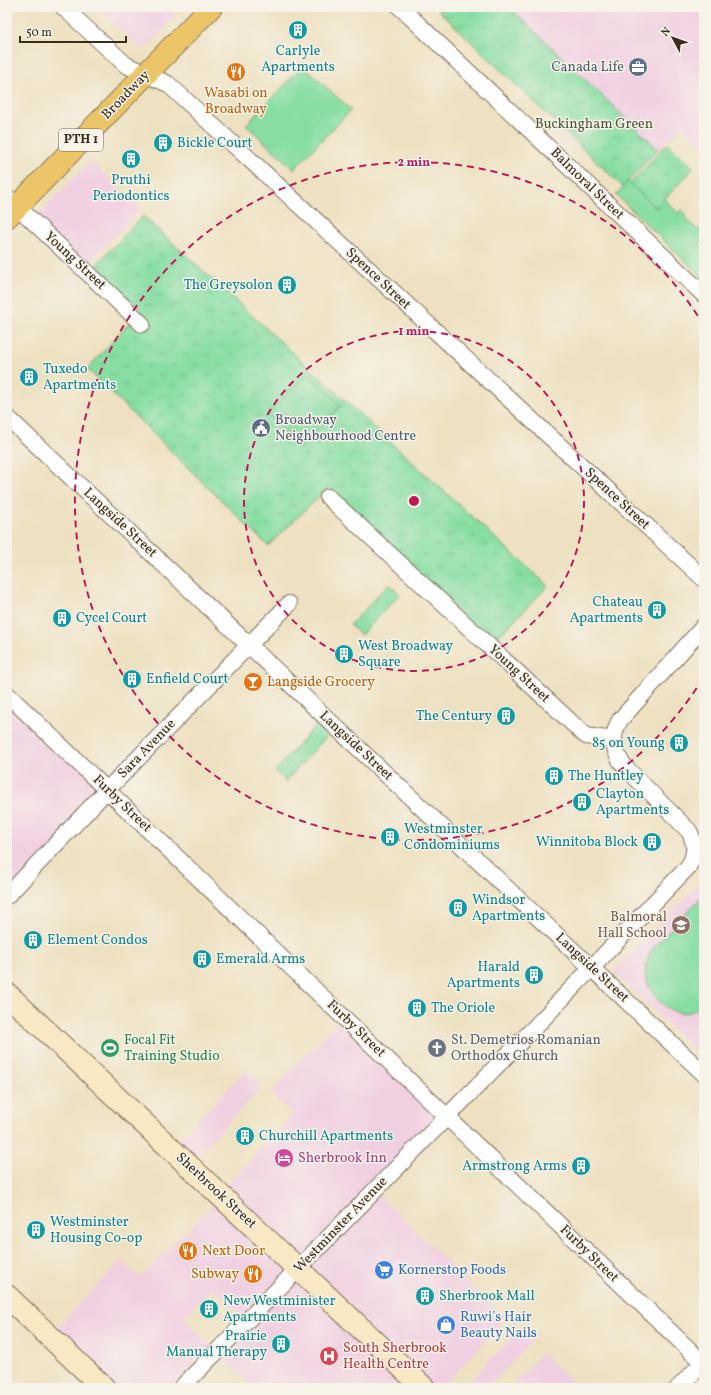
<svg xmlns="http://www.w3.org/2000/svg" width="711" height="1395" viewBox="0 0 711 1395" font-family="Vollkorn,serif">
<defs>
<pattern id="park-tufts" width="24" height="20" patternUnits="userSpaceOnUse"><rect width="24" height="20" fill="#86dea3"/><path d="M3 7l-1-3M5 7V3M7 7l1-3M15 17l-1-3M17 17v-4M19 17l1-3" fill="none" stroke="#75bf8c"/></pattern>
<pattern id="garden-dots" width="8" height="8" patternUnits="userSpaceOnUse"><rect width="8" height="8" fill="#86dea3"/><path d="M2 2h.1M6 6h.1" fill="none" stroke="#75bf8c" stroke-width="1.8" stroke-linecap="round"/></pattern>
</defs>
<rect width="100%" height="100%" fill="#f7f3e8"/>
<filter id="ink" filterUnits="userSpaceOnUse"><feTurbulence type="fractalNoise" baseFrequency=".025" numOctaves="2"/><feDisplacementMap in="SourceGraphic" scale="8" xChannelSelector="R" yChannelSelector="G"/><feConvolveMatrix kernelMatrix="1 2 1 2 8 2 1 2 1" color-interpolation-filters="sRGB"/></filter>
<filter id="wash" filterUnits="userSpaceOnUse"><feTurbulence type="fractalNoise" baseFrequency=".012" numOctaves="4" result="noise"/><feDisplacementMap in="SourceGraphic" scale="16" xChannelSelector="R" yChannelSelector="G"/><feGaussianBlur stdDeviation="0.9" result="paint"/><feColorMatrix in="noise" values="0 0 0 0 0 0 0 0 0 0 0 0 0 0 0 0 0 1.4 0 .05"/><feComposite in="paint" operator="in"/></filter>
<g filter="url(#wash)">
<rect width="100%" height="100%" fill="#eee1c1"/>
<g fill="#f1d0e2" fill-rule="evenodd">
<path d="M107,7H167L176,16L143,51L102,12Z"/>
<path d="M509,7H704V148L683,127L658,149Z"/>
<path d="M91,161L141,209L83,269L32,220Z"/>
<path d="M7,694L107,790L7,896Z"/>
<path d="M704,878V1059L613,972Z"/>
<path d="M343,1016L447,1116L374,1191L506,1319L442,1388H254L217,1352L181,1388H104L49,1336L121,1261L140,1278L221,1196L219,1193L293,1115L270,1093ZM213,1288L247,1321L217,1352L183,1318L207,1292L208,1293Z"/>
<path d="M246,1070L263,1086L188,1164L171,1148Z"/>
<path d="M518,1330L531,1342L487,1388H464Z"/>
<path d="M542,1353L559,1369L579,1388H510Z"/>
</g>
<g fill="#86dea3" stroke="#608460">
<path d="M303,66L351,110L294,169L246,125Z"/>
<path d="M628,181L656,208L664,199L678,213L682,209L687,214L684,217L698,230L704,224V229L702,231L704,233V238L699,244L704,249V279L616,195Z"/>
<path d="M389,584L400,594L361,635L350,625Z"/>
<path d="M704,897V1004C698,1008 692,1013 685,1013C674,1013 665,1007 658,1000C643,983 641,966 654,947L695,904Z"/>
</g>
<g fill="url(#park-tufts)" stroke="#608460">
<path d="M435,7H509L658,149L623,187Z"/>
<path d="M667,144L694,168L656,208L630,184Z"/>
<path d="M143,216L548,586L491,644L329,487L268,546L87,369L141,310L94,267Z"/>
</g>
<g fill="url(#garden-dots)" stroke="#608460">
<path d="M307,373L341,405L301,447L267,414Z"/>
<path d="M317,724L328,735L286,781L275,771Z"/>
</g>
</g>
<g filter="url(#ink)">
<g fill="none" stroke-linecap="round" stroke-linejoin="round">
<g stroke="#7a6a57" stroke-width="18">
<g id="minor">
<path d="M63,7L126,65L168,84L704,579"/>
<path d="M400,7L704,295"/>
<path d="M7,197L142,324"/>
<path d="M7,417L704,1074"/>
<path d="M328,497L586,736L613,740"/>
<path d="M7,694L704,1364"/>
<path d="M7,896L107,790L289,604"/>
<path d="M181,1388L534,1028L688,867C696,855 696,844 689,831L624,766C613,751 610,737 620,720L704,626"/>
<path d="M678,1388L703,1363"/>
</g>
</g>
<g stroke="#7a6a57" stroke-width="24">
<g id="secondary">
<path d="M7,994L424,1388"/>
<path d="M7,1296L104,1388"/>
</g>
</g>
<g stroke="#7a6a57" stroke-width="24">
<path id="trunk" d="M7,217L211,7"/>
</g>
<use href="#minor" stroke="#fff" stroke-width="16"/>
<use href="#secondary" stroke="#f8e8c3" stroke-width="22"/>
<use href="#trunk" stroke="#edc569" stroke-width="22"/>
</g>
</g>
<g fill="none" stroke="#c2185b" stroke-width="2" stroke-dasharray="7 5">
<circle cx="414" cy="501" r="170"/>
<path d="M703 678A339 339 0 1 1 703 324"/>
</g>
<defs>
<g id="building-disc" transform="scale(1)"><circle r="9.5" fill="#0f9aa8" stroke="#f7f3e8"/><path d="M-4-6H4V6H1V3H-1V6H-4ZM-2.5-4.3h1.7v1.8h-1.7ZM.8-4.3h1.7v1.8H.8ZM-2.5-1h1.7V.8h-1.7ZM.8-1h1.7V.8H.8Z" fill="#fff"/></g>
<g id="office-disc" transform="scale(1)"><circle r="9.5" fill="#5c6f8a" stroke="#f7f3e8"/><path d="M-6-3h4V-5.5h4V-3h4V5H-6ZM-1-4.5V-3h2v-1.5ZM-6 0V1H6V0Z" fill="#fff"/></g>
<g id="restaurant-disc" transform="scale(1)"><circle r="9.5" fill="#e8710a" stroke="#f7f3e8"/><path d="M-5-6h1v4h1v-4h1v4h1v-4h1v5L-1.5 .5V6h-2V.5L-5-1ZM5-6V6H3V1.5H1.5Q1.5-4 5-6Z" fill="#fff"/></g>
<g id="civic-disc" transform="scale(1)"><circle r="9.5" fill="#5c6f8a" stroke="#f7f3e8"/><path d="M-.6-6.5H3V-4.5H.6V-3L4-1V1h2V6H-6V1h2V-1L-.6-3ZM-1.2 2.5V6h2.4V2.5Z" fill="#fff"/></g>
<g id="bar-disc" transform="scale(1)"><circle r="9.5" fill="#e8710a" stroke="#f7f3e8"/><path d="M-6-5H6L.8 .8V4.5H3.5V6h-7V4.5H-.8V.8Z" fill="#fff"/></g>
<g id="school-disc" transform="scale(1)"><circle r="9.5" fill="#8d6e63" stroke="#f7f3e8"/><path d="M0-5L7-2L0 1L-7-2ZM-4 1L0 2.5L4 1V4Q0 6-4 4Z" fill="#fff"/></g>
<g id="stadium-disc" transform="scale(1)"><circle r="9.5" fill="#2e9e5b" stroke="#f7f3e8"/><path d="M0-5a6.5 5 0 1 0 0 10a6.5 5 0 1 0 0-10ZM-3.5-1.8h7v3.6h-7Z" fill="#fff"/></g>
<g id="church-disc" transform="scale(1)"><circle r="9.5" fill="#6b7280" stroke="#f7f3e8"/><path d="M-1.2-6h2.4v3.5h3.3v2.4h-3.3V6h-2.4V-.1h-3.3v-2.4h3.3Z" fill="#fff"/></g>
<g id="hotel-disc" transform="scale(1)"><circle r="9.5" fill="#d1479c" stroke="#f7f3e8"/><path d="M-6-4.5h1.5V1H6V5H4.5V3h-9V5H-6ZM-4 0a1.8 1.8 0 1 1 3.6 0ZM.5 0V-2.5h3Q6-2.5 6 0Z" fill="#fff"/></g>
<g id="supermarket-disc" transform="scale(1)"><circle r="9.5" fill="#3f7fe0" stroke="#f7f3e8"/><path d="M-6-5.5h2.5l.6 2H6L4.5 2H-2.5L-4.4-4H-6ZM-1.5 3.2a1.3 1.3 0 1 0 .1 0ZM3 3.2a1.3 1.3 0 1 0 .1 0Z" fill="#fff"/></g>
<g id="shop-disc" transform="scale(1)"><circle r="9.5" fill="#3f7fe0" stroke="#f7f3e8"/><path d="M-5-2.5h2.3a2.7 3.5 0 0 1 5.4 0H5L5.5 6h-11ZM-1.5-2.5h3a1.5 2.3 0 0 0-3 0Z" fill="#fff"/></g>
<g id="hospital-disc" transform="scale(1)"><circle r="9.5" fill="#e0444e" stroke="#f7f3e8"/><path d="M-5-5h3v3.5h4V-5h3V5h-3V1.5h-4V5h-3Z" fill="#fff"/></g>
</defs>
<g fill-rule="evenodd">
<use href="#building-disc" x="298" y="30"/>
<use href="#office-disc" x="638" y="67"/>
<use href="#restaurant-disc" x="236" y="72"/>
<use href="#building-disc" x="163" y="143"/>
<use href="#building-disc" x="131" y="159"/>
<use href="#building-disc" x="287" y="285"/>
<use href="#building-disc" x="29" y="377"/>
<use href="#civic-disc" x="261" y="428"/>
<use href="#building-disc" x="657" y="610"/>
<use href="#building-disc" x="62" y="618"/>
<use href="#building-disc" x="344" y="654"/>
<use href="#building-disc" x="132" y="679"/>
<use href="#bar-disc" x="253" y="682"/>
<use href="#building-disc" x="506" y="716"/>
<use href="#building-disc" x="679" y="743"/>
<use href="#building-disc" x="554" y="776"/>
<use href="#building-disc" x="582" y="802"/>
<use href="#building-disc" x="390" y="837"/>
<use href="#building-disc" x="652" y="842"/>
<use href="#building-disc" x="458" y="908"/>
<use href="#school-disc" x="681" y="925"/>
<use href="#building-disc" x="33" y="940"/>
<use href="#building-disc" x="202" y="959"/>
<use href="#building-disc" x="534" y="975"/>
<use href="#building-disc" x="417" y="1008"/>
<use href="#stadium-disc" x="110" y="1048"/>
<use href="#church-disc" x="437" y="1048"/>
<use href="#building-disc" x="245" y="1136"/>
<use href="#hotel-disc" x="284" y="1158"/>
<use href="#building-disc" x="581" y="1166"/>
<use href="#building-disc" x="36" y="1230"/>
<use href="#restaurant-disc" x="188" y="1251"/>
<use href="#supermarket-disc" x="384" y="1270"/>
<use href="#restaurant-disc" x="253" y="1274"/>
<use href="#building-disc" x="425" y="1296"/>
<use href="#building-disc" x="209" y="1309"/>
<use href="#shop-disc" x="446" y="1325"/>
<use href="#building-disc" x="281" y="1344"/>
<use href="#hospital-disc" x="329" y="1356"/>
</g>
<g text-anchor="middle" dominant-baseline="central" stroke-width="3" stroke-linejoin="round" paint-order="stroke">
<rect fill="#f7f3e8" stroke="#73665b" stroke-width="1" x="59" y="129" width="44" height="22" rx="3"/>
<g font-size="13" font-weight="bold" fill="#3b2a1e">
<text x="81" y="140">PTH 1</text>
</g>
<g font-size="14" fill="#0d838f" stroke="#f7f3e8" text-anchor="start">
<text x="298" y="51" text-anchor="middle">Carlyle<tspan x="298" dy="16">Apartments</tspan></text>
<text x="177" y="143">Bickle Court</text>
<text x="131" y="180" text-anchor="middle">Pruthi<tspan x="131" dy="16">Periodontics</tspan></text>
<text x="273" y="285" text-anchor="end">The Greysolon</text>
<text x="43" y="369">Tuxedo<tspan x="43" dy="16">Apartments</tspan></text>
<text x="643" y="602" text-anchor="end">Chateau<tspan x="643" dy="16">Apartments</tspan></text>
<text x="76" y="618">Cycel Court</text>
<text x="358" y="646">West Broadway<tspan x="358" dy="16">Square</tspan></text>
<text x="146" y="679">Enfield Court</text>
<text x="492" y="716" text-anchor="end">The Century</text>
<text x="665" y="743" text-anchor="end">85 on Young</text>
<text x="568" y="776">The Huntley</text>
<text x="596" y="794">Clayton<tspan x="596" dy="16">Apartments</tspan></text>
<text x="404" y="829">Westminster<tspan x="404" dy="16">Condominiums</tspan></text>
<text x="638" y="842" text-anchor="end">Winnitoba Block</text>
<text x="472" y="900">Windsor<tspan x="472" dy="16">Apartments</tspan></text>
<text x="47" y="940">Element Condos</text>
<text x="216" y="959">Emerald Arms</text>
<text x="520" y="967" text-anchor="end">Harald<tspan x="520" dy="16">Apartments</tspan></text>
<text x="431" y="1008">The Oriole</text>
<text x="259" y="1136">Churchill Apartments</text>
<text x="567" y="1166" text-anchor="end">Armstrong Arms</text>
<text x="50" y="1222">Westminster<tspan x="50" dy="16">Housing Co-op</tspan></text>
<text x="439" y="1296">Sherbrook Mall</text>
<text x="223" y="1301">New Westminister<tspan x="223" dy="16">Apartments</tspan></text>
<text x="267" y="1336" text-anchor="end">Prairie<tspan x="267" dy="16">Manual Therapy</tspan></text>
</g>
<g font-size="14" fill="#4e5e75" stroke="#f7f3e8" text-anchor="end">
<text x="624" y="67">Canada Life</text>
<text x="275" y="420" text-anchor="start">Broadway<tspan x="275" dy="16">Neighbourhood Centre</tspan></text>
</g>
<g font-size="14" fill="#c56008" stroke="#f7f3e8" text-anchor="start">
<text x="236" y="93" text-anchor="middle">Wasabi on<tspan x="236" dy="16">Broadway</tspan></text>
<text x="267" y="682">Langside Grocery</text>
<text x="202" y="1251">Next Door</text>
<text x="239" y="1274" text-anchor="end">Subway</text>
</g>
<g font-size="14" fill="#3b2a1e" stroke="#f7f3e8">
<text transform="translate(126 95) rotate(-46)">Broadway</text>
<text transform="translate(587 184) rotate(44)">Balmoral Street</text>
<text transform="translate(75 261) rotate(43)">Young Street</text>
<text transform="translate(378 279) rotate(43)">Spence Street</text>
<text transform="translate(617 499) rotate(43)">Spence Street</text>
<text transform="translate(120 523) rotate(43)">Langside Street</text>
<text transform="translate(519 674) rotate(43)">Young Street</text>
<text transform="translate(356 746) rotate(43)">Langside Street</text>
<text transform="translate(147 749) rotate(-46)">Sara Avenue</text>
<text transform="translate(122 804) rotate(44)">Furby Street</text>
<text transform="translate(592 968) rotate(43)">Langside Street</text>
<text transform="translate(356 1029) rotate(44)">Furby Street</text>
<text transform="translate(216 1191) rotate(43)">Sherbrook Street</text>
<text transform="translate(341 1225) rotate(-46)">Westminster Avenue</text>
<text transform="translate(589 1254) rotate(44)">Furby Street</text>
</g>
<g font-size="14" fill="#4e573f" stroke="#f7f3e8">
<text x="594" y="124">Buckingham Green</text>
</g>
<g font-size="14" fill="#785e54" stroke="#f7f3e8" text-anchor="end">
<text x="667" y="917">Balmoral<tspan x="667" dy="16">Hall School</tspan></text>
</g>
<g font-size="14" fill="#27864d" stroke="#f7f3e8" text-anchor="start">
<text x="124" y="1040">Focal Fit<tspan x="124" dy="16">Training Studio</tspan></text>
</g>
<g font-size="14" fill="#5b616d" stroke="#f7f3e8" text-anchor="start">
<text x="451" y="1040">St. Demetrios Romanian<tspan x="451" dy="16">Orthodox Church</tspan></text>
</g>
<g font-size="14" fill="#b23c85" stroke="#f7f3e8" text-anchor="start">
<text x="298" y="1158">Sherbrook Inn</text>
</g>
<g font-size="14" fill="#366cbe" stroke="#f7f3e8" text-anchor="start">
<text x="398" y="1270">Kornerstop Foods</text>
<text x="460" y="1317">Ruwi's Hair<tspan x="460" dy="16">Beauty Nails</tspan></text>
</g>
<g font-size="14" fill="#be3a42" stroke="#f7f3e8" text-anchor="start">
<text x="343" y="1348">South Sherbrook<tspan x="343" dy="16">Health Centre</tspan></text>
</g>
</g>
<circle cx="414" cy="501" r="6" fill="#c2185b" stroke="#f7f3e8" stroke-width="2"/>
<g font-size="12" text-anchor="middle" font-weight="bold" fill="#c2185b" stroke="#f7f3e8" stroke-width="3" stroke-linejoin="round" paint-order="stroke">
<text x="414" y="166">2 min</text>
<text x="414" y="335">1 min</text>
</g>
<rect width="711" height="1395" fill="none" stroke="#f7f3e8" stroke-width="24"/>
<g transform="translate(673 38) rotate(311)" stroke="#f7f3e8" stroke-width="3" paint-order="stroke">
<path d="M0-3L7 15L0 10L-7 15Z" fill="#3b2a1e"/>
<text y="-6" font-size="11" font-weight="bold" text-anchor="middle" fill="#3b2a1e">N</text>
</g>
<path d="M20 36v6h106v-6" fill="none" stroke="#3b2a1e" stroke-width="2"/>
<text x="26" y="36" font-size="12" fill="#3b2a1e" stroke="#f7f3e8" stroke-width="3" paint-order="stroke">50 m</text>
</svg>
